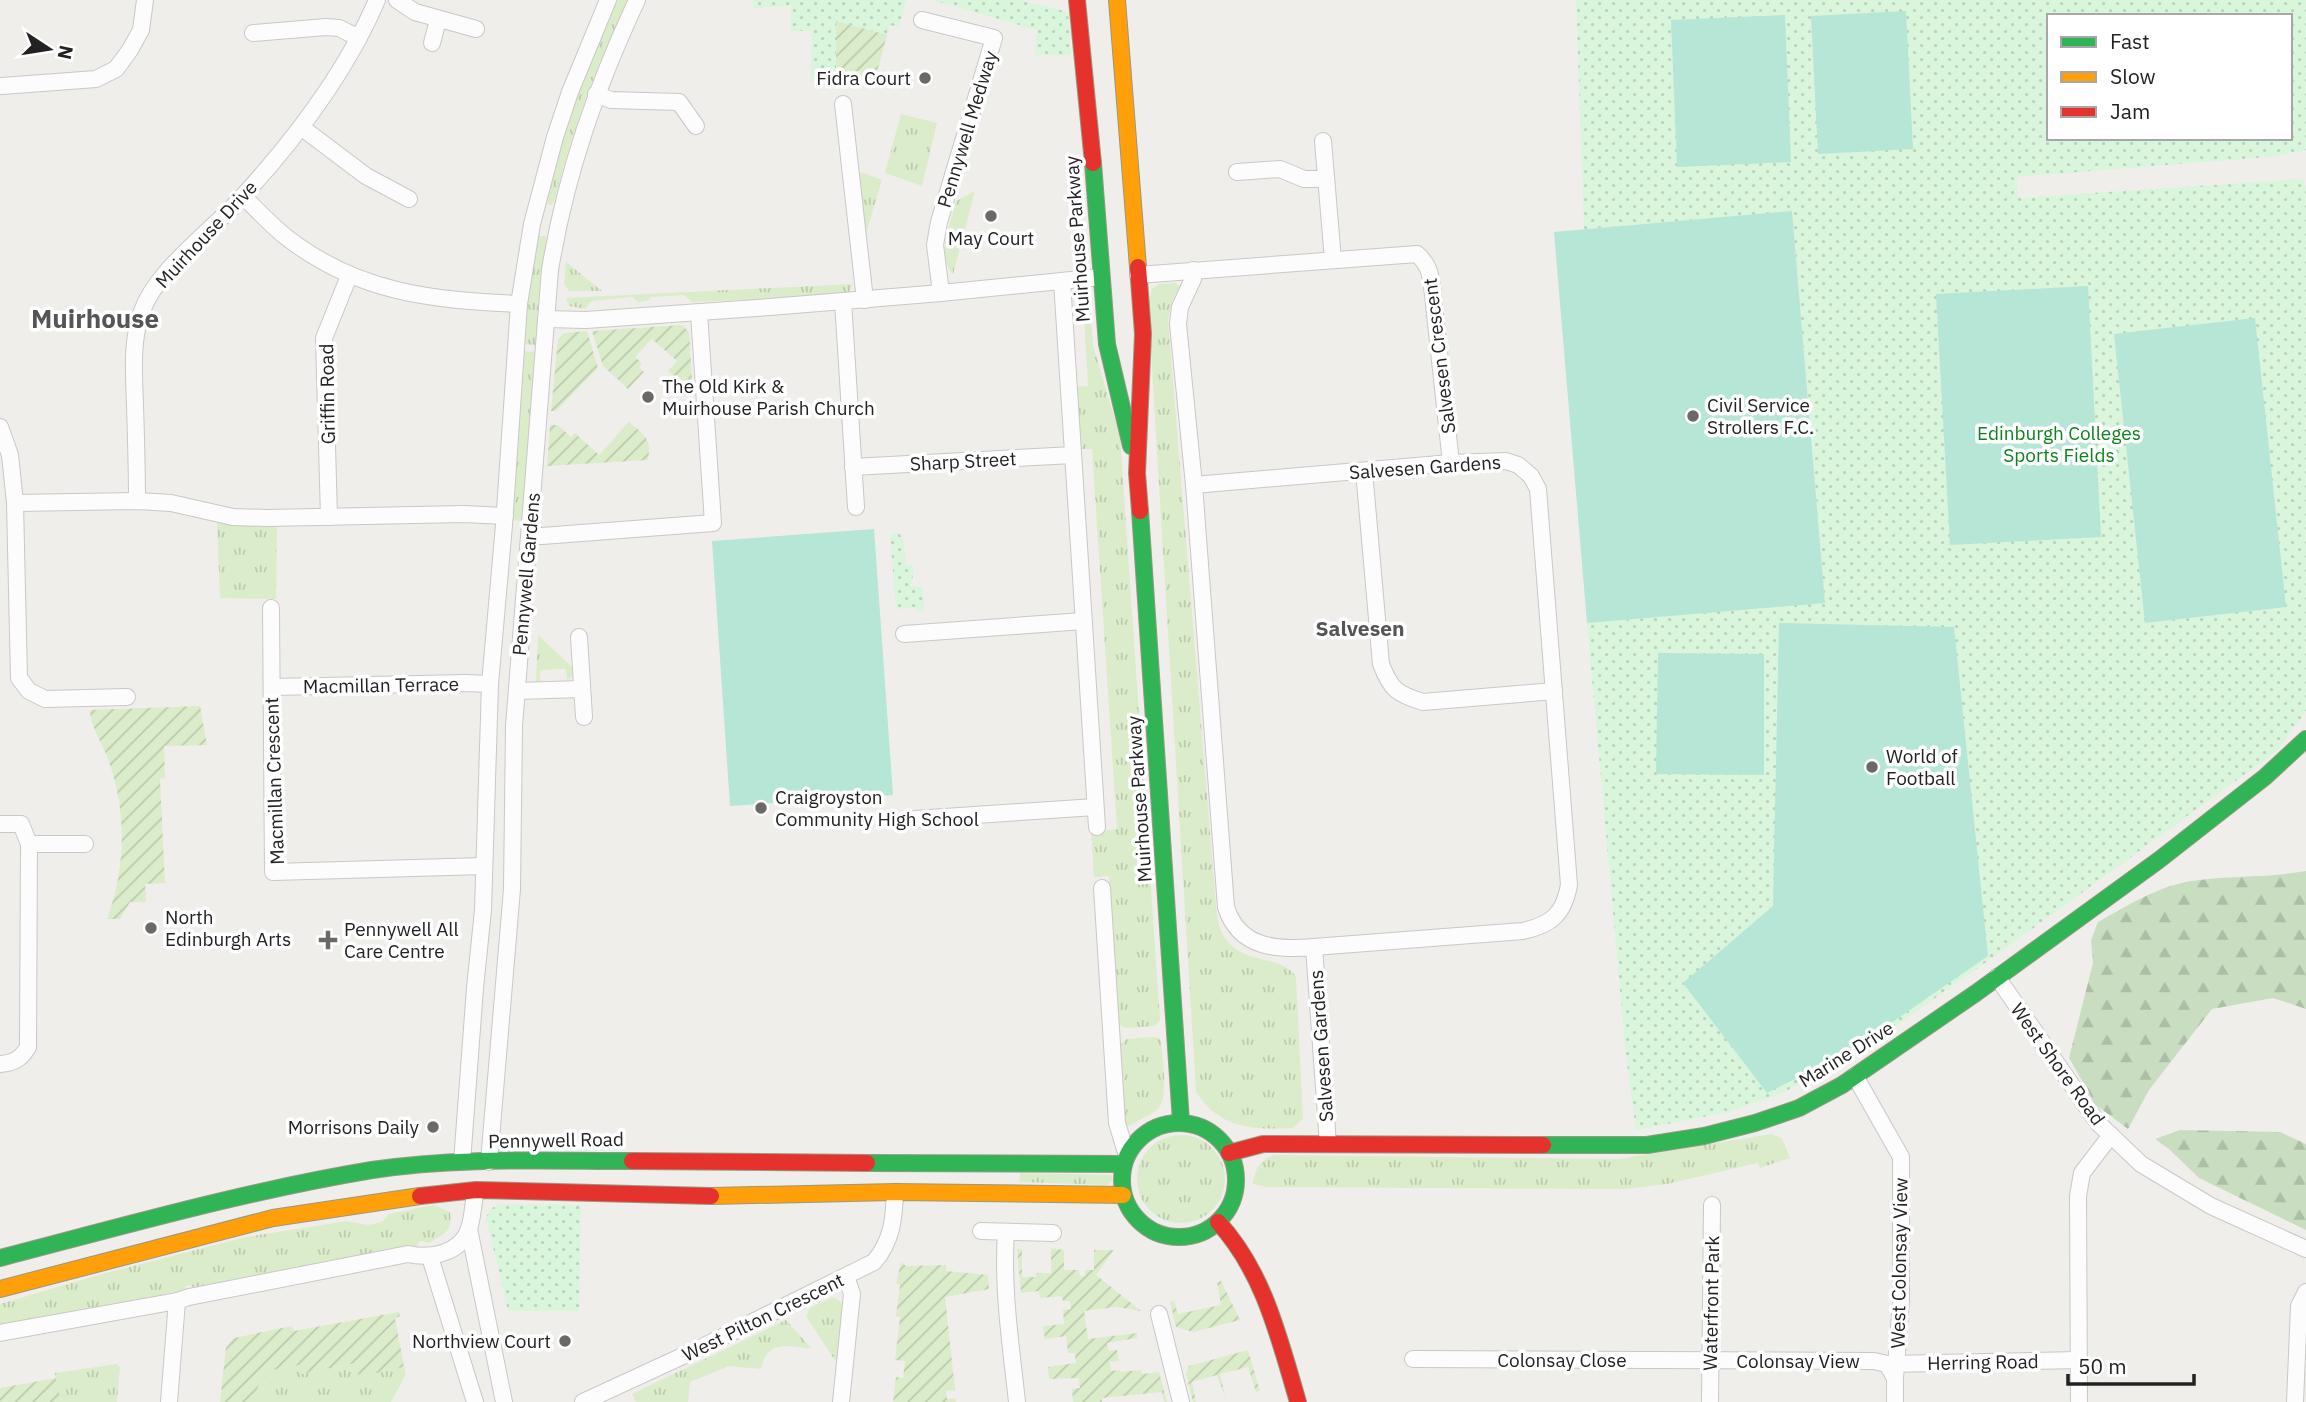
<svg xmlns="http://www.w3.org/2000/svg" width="2306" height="1402" viewBox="0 0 2306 1402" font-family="'IBM Plex Sans',sans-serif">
<defs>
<pattern id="grass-tufts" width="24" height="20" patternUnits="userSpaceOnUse" patternTransform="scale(1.75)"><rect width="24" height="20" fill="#dbecca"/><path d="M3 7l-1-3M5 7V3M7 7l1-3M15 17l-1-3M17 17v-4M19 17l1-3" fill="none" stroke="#bccaad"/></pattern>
<pattern id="forest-firs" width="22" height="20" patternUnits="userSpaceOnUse" patternTransform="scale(1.75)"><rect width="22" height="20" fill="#c9dec1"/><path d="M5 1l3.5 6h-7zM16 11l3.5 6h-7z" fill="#acbea6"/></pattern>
<pattern id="park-dots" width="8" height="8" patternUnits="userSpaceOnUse" patternTransform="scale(1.75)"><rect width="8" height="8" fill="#d9f5dc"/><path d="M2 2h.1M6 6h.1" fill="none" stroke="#bad2bc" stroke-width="1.8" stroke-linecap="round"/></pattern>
<pattern id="garden-furrows" width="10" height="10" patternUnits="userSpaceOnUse" patternTransform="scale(1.75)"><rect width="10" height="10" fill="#dbecca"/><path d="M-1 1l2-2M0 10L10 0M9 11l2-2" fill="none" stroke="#bccaad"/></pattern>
</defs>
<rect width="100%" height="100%" fill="#f0eeeb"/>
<g fill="url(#grass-tufts)">
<path d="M618,0H629C595,67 573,129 554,202L551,205H548C546,194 552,180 555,168C570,110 592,55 618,0Z"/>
<path d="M901,114L937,123L922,186L885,173Z"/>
<path d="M861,172L882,180L866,234L859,177Z"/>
<path d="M975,191L953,274C935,257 951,222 956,201Z"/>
<path d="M539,236H545L547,238L540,280L536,345L523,344L529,288Z"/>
<path d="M566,262L602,291H569L564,284Z"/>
<path d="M1176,283L1180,287L1172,301L1168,320L1217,917C1219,924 1221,933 1225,938C1244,966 1282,954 1296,977L1303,1118L1293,1128C1253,1130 1220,1129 1196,1092L1148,304L1152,289L1159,284Z"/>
<path d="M853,284L849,292L843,296L692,302L684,295L651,297L647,301L638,302L632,297L592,301L585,309L569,306L566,298Z"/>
<path d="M1079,291H1085L1089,295L1093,345L1120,437L1160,1020L1155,1026L1127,1028L1121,1026L1118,1019L1109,876L1094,877L1091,832L1117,829L1092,449H1080L1076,387L1088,386L1084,313H1072L1071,306L1076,305L1075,293Z"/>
<path d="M523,351L536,352L522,521L510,520Z"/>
<path d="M217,520L277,521L276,599L220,598Z"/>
<path d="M538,635L573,668C573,674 573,678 567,680L566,669L540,670V682L536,683Z"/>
<path d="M1155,1037L1159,1038L1161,1041C1162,1057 1169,1095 1159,1108C1153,1114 1138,1120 1130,1126L1124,1125L1120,1046L1126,1039Z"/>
<path d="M1771,1134L1782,1138L1790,1158L1760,1168L1758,1163L1667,1184L1624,1189L1267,1187L1253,1184C1255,1169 1259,1161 1274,1155L1619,1159Z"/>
<circle cx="1181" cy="1179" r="44"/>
<path d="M1020,1173L1111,1175L1113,1179L1108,1185L1019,1182Z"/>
<path d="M433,1205L450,1212C453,1232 445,1233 429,1243L420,1241L417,1246L195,1289L191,1285L186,1286L183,1290L104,1309L0,1328V1304L102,1274L246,1237L347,1221L368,1225L382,1222L389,1214Z"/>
<path d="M833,1297L841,1302L843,1307L837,1360L834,1359L806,1316L810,1308Z"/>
<path d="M786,1320L812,1349C788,1346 768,1339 761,1369L729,1366L690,1382L688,1402H636L632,1394Z"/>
<path d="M356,1363L360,1377L404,1367L406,1374L391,1402H256L258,1386L269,1371L300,1365L302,1374Z"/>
<path d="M117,1364L120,1367L117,1402H61L55,1373Z"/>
</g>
<g fill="url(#forest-firs)">
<path d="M2306,871V1009L2273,998L2212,1009L2149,1090L2128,1129L2096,1105L2069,1058L2093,963L2091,940L2098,922C2127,906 2158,886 2192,881C2230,875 2268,878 2306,871Z"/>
<path d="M2180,1130L2280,1132L2306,1144V1230L2199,1178L2170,1150L2155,1139Z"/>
</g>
<g fill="url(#park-dots)" fill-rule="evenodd">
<path d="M753,0H906L899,27L890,25L887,35L837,21L836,72L833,81H810L812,31H791V6L753,8Z"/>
<path d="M932,0H1020L1068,12L1071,55H1035L1037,30Z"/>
<path d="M1576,0H2306V150L2267,157L2017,177L2018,198L2303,179L2306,191V711L2278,750L1992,958L1853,1056L1780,1094L1728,1112L1636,1130L1626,1056L1587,623L1825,602L1792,212L1584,229ZM2049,16H2290V138H2049Z"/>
<path d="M899,533L904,542L906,565H912L914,573L910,586H923L924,610L917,611L916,607L896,609L890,534Z"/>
<path d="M501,1204L581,1205L579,1311H508L486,1217L492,1208Z"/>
</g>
<g fill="url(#garden-furrows)">
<path d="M836,21L887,35L873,87L861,83L860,71L836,72Z"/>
<path d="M682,325L689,332L692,380L680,382L668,371L677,361L652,339L635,357L642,363L639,367L644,372L628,389L603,366L592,331Z"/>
<path d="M587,331L598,368L556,411H551L558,339L564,333Z"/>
<path d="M629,422C645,436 652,438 648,460L547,466L550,425H558L571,437L575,433L599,455Z"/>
<path d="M200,706L207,745L164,746L165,778L160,779L165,883L145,884L146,902H130L120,919H107C126,868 127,811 108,759C102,742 90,726 90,710Z"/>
<path d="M1051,1248L1064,1250V1270H1079L1080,1276H1085V1270H1094V1250H1114L1096,1275L1141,1311L1116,1307L1084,1311L1088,1339L1137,1333V1338L1107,1343L1109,1351L1117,1350L1119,1361L1110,1362L1111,1371L1120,1370V1372L1141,1370L1142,1374L1159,1372L1167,1402H1164L1162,1392L1102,1398V1402H1073L1072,1389L1080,1388L1079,1378L1049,1379L1048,1367L1076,1363L1075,1353H1068L1066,1336L1045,1339L1043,1326L1064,1324L1063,1310L1071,1309L1070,1301H1063L1062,1296L1040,1298L1039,1291L1021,1293L1017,1249H1022V1277H1036L1037,1273H1051Z"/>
<path d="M901,1262L906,1266L946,1265V1271L988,1275L989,1289L945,1297L955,1390L946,1391L947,1399L956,1398V1402H893L896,1377L903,1378L905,1361L895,1360L900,1317L896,1316L900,1285L896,1284Z"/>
<path d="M1221,1281L1240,1320L1193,1332L1176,1327L1170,1302L1174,1301L1178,1314L1221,1305L1217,1282Z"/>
<path d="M399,1312L400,1316L395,1318L404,1367L359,1377L356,1363L301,1374L299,1365L269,1371L258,1386L256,1402H220L226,1347L234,1338L292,1326L294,1331Z"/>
<path d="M1248,1350L1260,1391L1256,1392L1248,1367L1220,1374L1226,1400L1217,1375L1192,1382L1196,1402H1193L1186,1374L1189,1366Z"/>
<path d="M56,1378L61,1402H0V1388Z"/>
</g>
<g fill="#b6e6d6">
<path d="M1906,11L1913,149L1818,154L1811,16Z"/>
<path d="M1785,15L1791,162L1677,167L1671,20Z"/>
<path d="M1792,211L1825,603L1587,623L1554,232Z"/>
<path d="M2088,286L2101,537L1950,545L1936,294Z"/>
<path d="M2255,318L2286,607L2145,623L2114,334Z"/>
<path d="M874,529L893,795L730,806L712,541Z"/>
<path d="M1779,623L1954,627L1988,956L1849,1052L1767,1093L1683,983L1773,906Z"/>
<path d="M1658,653L1764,654V775L1656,774Z"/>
</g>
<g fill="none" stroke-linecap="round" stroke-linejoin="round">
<g stroke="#c9c8c7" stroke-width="18">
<g id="street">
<path d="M397,0L415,12L476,29"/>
<path d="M922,20L994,38L939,222L935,245L941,293"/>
<path d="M253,33L326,27L339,28L359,38"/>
<path d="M432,43L438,20"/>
<path d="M2,86L96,79L116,69L130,50L141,30L145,0"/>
<path d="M596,94L611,100L679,102L696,126"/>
<path d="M843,104L865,300"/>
<path d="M301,127L366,176L409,199"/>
<path d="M1323,141L1333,260"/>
<path d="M1237,172L1280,169L1304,179H1326"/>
<path d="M243,196C257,210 271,225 286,237C358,293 431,300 519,304"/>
<path d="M1193,270V279L1180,307L1178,324L1194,485L1226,907C1239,949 1278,950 1314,947L1328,1144"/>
<path d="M1138,275L1417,254C1428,264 1430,272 1432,286L1451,463"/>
<path d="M1062,281L1097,827"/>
<path d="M843,301L856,507"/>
<path d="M546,319L586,320L770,307L941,293L1101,277"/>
<path d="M0,427L10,455L15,503L19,678L29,691L45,699L127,697"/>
<path d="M853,467L1073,455"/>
<path d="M1364,471L1381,664C1391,690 1397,694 1423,702L1554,691"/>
<path d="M1194,485L1451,463L1506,461L1518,465L1531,476L1538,489L1569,885C1564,914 1551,925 1523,931L1314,947"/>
<path d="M137,501C137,469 136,437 135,405C134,374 131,341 142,311C157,269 213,230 243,196C296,138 346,73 377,0"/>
<path d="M15,503L137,501L171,503L233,517L268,518L464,514L505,516"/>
<path d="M329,517L324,338L349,276"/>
<path d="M530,535L542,536L713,523L699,313"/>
<path d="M271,608L273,872L484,866"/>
<path d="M904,634L1083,621"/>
<path d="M579,637L584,717"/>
<path d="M272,687L466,683L490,684"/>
<path d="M517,691L582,689"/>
<path d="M915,819L1095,807"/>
<path d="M0,824H21L29,844"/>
<path d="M1102,888L1117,1123L1127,1156"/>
<path d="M1997,977L2098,1123L2141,1164L2211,1206L2306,1249"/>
<path d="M0,1064C14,1063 21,1059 28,1047L29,844H85"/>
<path d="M1855,1076L1901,1157V1302L1895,1378"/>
<path d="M462,1162L475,988L483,910L490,684L504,525L519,304L532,224L555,137L570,92L608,0"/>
<path d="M489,1162L512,889L514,726L550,270C566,173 596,88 637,0"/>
<path d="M469,1229L504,1402"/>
<path d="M981,1231L1053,1233"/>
<path d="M1006,1232C1002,1289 1011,1346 1017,1402"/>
<path d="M430,1257L475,1402"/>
<path d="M1159,1314L1181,1402"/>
<path d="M0,1333L177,1301L189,1297L408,1254C430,1259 460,1254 469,1229C473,1217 473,1202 476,1190"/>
<path d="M1413,1359L1874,1361L1887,1364L1895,1378V1402"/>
<path d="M1889,1364L2079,1360"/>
<path d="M169,1402L177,1301"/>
<path d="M583,1402L700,1348L874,1262C892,1241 894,1219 895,1192"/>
<path d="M841,1402L852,1294L846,1276"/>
<path d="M1710,1402L1712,1205"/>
<path d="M2079,1402L2078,1196L2082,1173L2111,1135"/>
<path d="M2295,1402L2299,1306L2306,1292"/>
</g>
</g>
<g stroke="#979a82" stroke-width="18">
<g id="fast">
<path d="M1093,163L1107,344L1131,446"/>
<path d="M1140,511L1181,1122"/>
<circle cx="1179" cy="1180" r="57"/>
<path d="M1543,1145H1647L1704,1136L1755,1123L1799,1108L1842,1085L1976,993L2159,860L2265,777L2306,739"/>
<path d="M867,1163L1124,1164"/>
<path d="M0,1258C123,1226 246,1191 372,1170C457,1157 546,1161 632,1161"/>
</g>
</g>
<g stroke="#979a82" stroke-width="18">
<g id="slow">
<path d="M1117,0L1138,267"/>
<path d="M711,1196L895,1192L1123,1195"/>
<path d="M0,1289L273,1218L420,1196"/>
</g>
</g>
<g stroke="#979a82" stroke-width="18">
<g id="jam">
<path d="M1077,0L1093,163"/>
<path d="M1138,267L1143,334L1137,473L1140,511"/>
<path d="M1229,1153L1263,1144L1543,1145"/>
<path d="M632,1161L867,1163"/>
<path d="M420,1196L476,1190L711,1196"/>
<path d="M1218,1222C1264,1272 1279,1338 1298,1402"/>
</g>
</g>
<use href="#street" stroke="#fdfcfc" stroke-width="16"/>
<use href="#fast" stroke="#30b455" stroke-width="16"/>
<use href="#slow" stroke="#ff9f0a" stroke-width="16"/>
<use href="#jam" stroke="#e5322d" stroke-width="16"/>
</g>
<g fill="#6a6968" stroke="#fff" stroke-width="2.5">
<circle cx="925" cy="78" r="7"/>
<circle cx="991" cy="216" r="7"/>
<circle cx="648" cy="397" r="7"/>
<circle cx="1693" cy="416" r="7"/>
<circle cx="1872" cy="767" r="7"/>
<circle cx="761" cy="808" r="7"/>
<circle cx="151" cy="928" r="7"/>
<path d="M324.5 929.5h7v7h7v7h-7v7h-7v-7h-7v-7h7z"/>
<circle cx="433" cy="1127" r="7"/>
<circle cx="565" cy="1341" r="7"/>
</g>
<g text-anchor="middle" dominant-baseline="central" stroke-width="7" stroke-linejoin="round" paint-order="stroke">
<g font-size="19" fill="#222" stroke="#fff" text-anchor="start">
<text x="911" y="78" text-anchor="end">Fidra Court</text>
<text x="991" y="238" text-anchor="middle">May Court</text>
<text x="662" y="386">The Old Kirk &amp;<tspan x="662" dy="22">Muirhouse Parish Church</tspan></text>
<text x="1707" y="405">Civil Service<tspan x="1707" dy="22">Strollers F.C.</tspan></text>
<text x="1886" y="756">World of<tspan x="1886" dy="22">Football</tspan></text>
<text x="775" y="797">Craigroyston<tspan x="775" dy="22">Community High School</tspan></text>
<text x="165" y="917">North<tspan x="165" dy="22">Edinburgh Arts</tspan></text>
<text x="344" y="929">Pennywell All<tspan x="344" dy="22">Care Centre</tspan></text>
<text x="419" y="1127" text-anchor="end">Morrisons Daily</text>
<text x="551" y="1341" text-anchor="end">Northview Court</text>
</g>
<g font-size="19" fill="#222" stroke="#fff">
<text transform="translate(967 129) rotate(-73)">Pennywell Medway</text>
<text transform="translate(206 234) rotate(-47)">Muirhouse Drive</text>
<text transform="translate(1077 239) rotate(-94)">Muirhouse Parkway</text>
<text transform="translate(1439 356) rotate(-97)">Salvesen Crescent</text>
<text transform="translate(327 394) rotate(-91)">Griffin Road</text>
<text transform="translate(963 461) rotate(-3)">Sharp Street</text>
<text transform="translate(1425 467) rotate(-4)">Salvesen Gardens</text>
<text transform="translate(526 574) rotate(-85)">Pennywell Gardens</text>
<text transform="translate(381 685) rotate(-1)">Macmillan Terrace</text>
<text transform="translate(274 781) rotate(-92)">Macmillan Crescent</text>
<text transform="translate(1139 799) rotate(-94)">Muirhouse Parkway</text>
<text transform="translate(1321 1046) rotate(-94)">Salvesen Gardens</text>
<text transform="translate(1846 1054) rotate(-32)">Marine Drive</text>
<text transform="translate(2058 1064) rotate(54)">West Shore Road</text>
<text transform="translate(556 1140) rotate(-1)">Pennywell Road</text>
<text transform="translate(1899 1263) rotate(-89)">West Colonsay View</text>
<text transform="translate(1711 1303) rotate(-89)">Waterfront Park</text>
<text transform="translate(763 1317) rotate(-26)">West Pilton Crescent</text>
<text x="1562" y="1360">Colonsay Close</text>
<text x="1798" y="1361">Colonsay View</text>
<text transform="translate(1983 1362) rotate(-1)">Herring Road</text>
</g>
<g font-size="19" fill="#0c841e" stroke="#fff">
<text x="2059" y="433">Edinburgh Colleges<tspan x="2059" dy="22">Sports Fields</tspan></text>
</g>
<g font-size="21" font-weight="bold" fill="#555" stroke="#fff">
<text x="1360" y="628">Salvesen</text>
</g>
<g font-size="26" font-weight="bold" fill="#555" stroke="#fff">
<text x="95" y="318">Muirhouse</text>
</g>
</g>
<rect x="2047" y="14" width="245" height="126" fill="#ffffff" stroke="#a7a7a7" stroke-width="2"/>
<rect x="2061" y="37" width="35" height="10" fill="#30b455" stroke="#a7a7a7" stroke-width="2"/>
<text x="2110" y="49" font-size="21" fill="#222222">Fast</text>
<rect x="2061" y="72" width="35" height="10" fill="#ff9f0a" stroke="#a7a7a7" stroke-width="2"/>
<text x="2110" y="84" font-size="21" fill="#222222">Slow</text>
<rect x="2061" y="107" width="35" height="10" fill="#e5322d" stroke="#a7a7a7" stroke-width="2"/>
<text x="2110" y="119" font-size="21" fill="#222222">Jam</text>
<g transform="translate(49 49) rotate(102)" stroke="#ffffff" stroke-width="5" paint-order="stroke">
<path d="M0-5L12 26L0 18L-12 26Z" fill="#222222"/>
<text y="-10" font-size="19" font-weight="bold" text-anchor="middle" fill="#222222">N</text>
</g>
<path d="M2068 1374v10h126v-10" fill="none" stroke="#222222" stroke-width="3.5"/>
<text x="2078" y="1374" font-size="21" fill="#222222" stroke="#ffffff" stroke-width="5" paint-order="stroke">50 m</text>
</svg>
